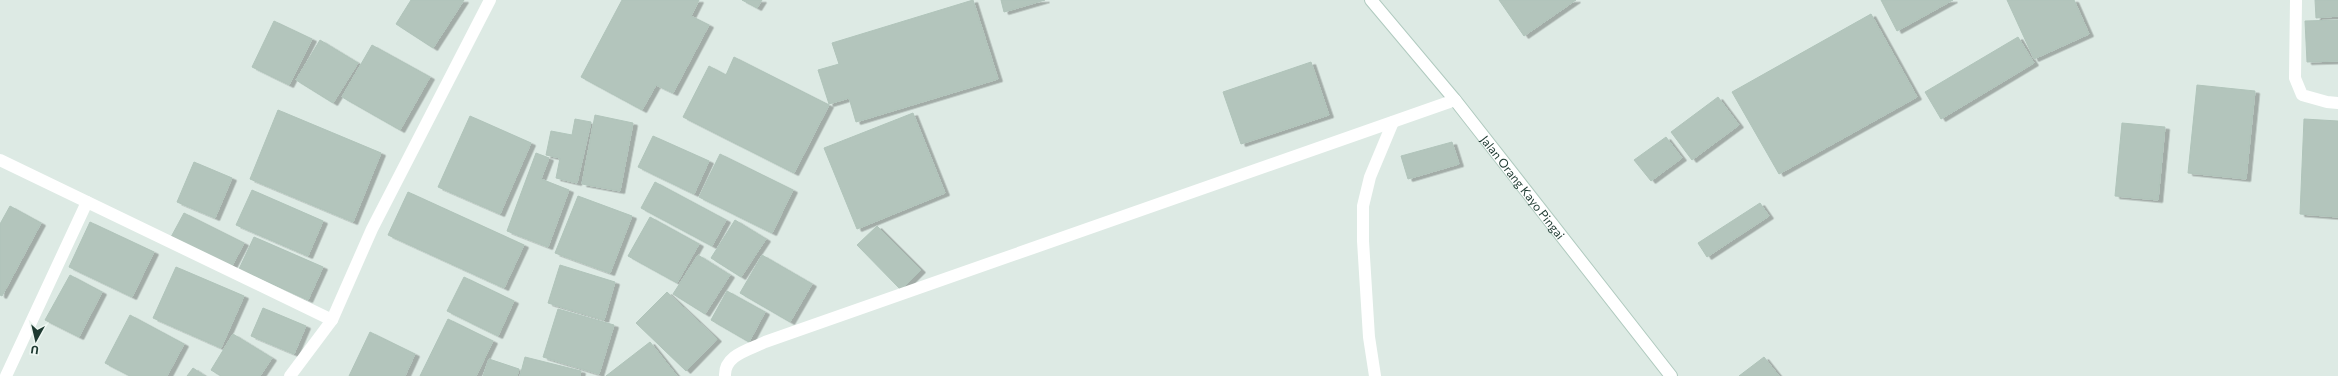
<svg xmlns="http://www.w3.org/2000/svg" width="2338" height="376" viewBox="0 0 2338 376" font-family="Commissioner,sans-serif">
<defs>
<filter id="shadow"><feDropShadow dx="4.5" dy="2.5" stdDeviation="0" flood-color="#0004"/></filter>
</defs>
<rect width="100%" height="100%" fill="#ddeae4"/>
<g fill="#b3c5bc" stroke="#b0c4ba" filter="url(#shadow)">
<path d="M411,0H464L433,48L396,24Z"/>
<path d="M622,0H699L691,16L709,25L673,93L656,85L642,110L581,77Z"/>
<path d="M742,0H762L757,8Z"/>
<path d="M973,0L998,79L856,122L849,98L829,104L818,70L839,64L832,43Z"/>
<path d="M1001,0H1045L1004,12Z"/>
<path d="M1499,0H1576L1524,36Z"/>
<path d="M1881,0H1953L1897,31Z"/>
<path d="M2007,0H2074L2089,34L2034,59Z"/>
<path d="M2315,0H2338V16L2316,18Z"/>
<path d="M1871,14L1917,97L1779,174L1732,92Z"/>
<path d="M2338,20V61L2307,62L2305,21Z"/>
<path d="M274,21L312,39L289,85L252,67Z"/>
<path d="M2018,37L2034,63L1941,119L1925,92Z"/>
<path d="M320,40L358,63L333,103L296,80Z"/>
<path d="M372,45L430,77L400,130L342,97Z"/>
<path d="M734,57L829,105L794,173L683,117L709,66L726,75Z"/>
<path d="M1311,62L1329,115L1241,144L1223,92Z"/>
<path d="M2197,85L2255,91L2246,179L2188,173Z"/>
<path d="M1718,97L1739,125L1692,160L1671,132Z"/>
<path d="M278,110L381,153L353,222L250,179Z"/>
<path d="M913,113L945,193L857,229L824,148Z"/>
<path d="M595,115L633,123L620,191L582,184Z"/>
<path d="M470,116L531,143L500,214L438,187Z"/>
<path d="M575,119L591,122L577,183L556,178L560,158L546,155L551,131L572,135Z"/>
<path d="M2304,119L2338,121V217L2300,214Z"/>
<path d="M2122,123L2165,127L2158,200L2115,196Z"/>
<path d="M653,136L709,161L694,194L638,167Z"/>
<path d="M1666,137L1682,158L1651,181L1634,160Z"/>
<path d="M1452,142L1459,164L1408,179L1401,156Z"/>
<path d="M536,153L549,158L541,179L569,190L548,247L507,231Z"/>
<path d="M720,154L793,190L772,233L699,197Z"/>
<path d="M194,162L232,178L215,218L177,202Z"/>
<path d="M655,182L726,220L712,246L641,208Z"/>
<path d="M252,190L323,221L308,256L236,225Z"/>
<path d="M408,192L524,245L504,288L388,235Z"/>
<path d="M578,196L632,216L610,273L555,253Z"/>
<path d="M1760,203L1769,216L1707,257L1698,243Z"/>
<path d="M10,206L41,223L2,296L0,295V224Z"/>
<path d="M184,213L244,243L231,268L171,237Z"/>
<path d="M650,217L699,244L677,283L628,256Z"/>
<path d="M735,220L766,239L741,277L711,258Z"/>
<path d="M90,222L154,252L132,297L69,267Z"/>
<path d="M877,226L921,270L901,290L857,245Z"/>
<path d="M254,237L323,267L308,300L239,269Z"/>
<path d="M698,255L730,275L705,314L673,294Z"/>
<path d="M762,255L812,284L790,322L740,293Z"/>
<path d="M560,265L615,282L604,320L548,303Z"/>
<path d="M176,267L244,296L221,348L153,318Z"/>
<path d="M70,275L102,292L79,337L45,320Z"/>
<path d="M464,277L514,301L498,336L447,311Z"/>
<path d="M727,291L765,312L749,342L711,320Z"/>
<path d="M667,292L717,339L686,371L636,323Z"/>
<path d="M263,308L306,326L294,354L251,336Z"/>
<path d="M558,309L614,325L599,374L543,357Z"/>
<path d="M130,315L184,344L167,376H130L105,363Z"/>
<path d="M448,319L493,341L476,376H420Z"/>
<path d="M370,332L415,354L405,376H349Z"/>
<path d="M233,334L272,358L260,376H221L211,370Z"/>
<path d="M650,342L677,376H606Z"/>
<path d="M525,357L581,371L580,376H520Z"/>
<path d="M1764,357L1779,376H1739Z"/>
<path d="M489,359L519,369L517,376H483Z"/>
<path d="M193,368L205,376H187Z"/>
</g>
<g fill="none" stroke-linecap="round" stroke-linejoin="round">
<g stroke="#b0cabf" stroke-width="14">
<g id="secondary">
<path id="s1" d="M1371,0L1455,100L1671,376"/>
</g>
</g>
<path stroke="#fff" stroke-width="12" d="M1375,376L1369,337L1363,241V206L1370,177L1393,122"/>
<g stroke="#fff" stroke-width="12">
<path d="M2296,0L2295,78L2302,95L2327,102L2338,103"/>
<path d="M0,160L332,320"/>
<path d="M6,376L87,202"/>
<path d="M290,376L332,320L372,229L490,0"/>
<path d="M725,376C724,355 749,350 765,342L1455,100"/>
</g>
<use href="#secondary" stroke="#fff" stroke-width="12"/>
</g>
<g text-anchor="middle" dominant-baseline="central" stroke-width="3" stroke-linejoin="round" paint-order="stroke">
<g font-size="12" fill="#1e3a31" stroke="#eef7f2">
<text stroke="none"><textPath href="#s1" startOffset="241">Jalan Orang Kayo Pingai</textPath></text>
</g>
</g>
<g transform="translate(36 340) rotate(188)" stroke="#eef7f2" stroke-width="3" paint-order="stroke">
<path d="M0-3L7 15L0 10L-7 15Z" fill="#1e3a31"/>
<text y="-6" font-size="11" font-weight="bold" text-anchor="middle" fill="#1e3a31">U</text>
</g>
</svg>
